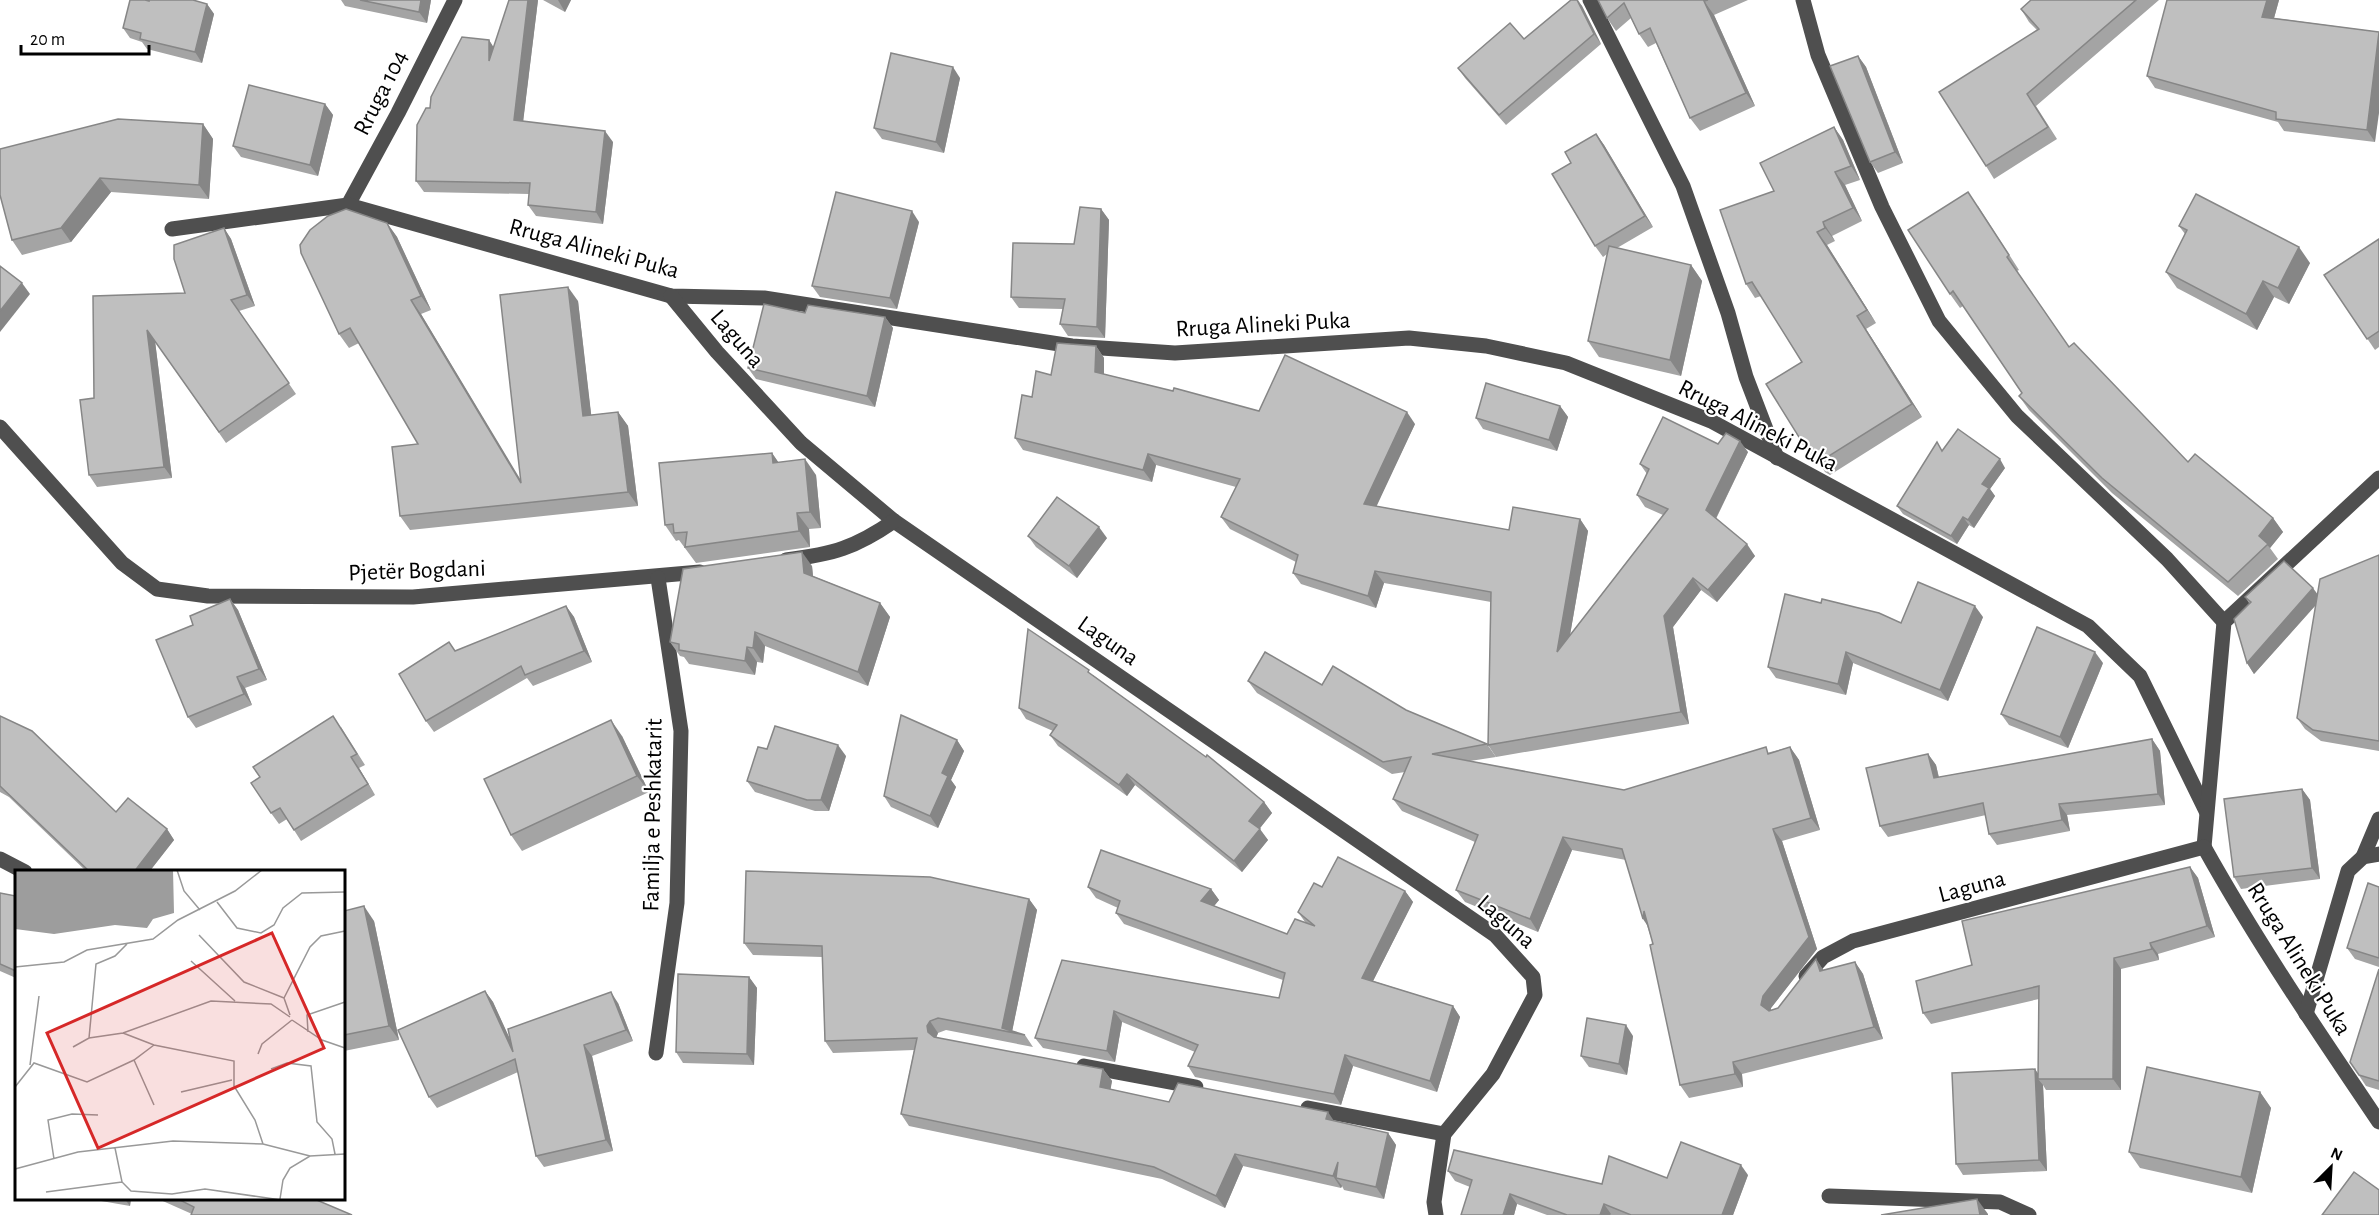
<svg xmlns="http://www.w3.org/2000/svg" width="2379" height="1215" viewBox="0 0 2379 1215" font-family="'Alegreya Sans',sans-serif">
<rect width="100%" height="100%" fill="#fff"/>
<g fill="none" stroke-linecap="round" stroke-linejoin="round">
<g stroke="#4f4f4f" stroke-width="15">
<path d="M1590,0L1683,186L1728,313L1746,377L1777,458"/>
<path d="M1803,0L1818,55L1882,207L1939,321L2017,416L2167,559L2224,622"/>
<path d="M348,205L398,113L455,0"/>
<path d="M172,229L348,205L671,296L764,298L1072,346L1175,353L1409,338L1486,346L1566,363L1711,421L2088,626L2140,676L2206,811"/>
<path d="M671,296L717,352L801,443L894,521L1495,935L1533,977L1535,995L1493,1074L1444,1134L1434,1202L1436,1215"/>
<path d="M0,427L122,563L157,589L208,596L413,597L700,572"/>
<path d="M786,560C833,554 855,548 894,521"/>
<path d="M2204,847L2224,622L2379,478"/>
<path d="M2204,847C2257,942 2318,1032 2379,1122"/>
<path d="M2363,857L2379,819"/>
<path d="M0,859L25,872"/>
<path d="M1806,976L1823,957L1853,941L2204,847"/>
<path d="M2306,1014L2348,871L2363,857L2379,854"/>
<path d="M656,1053L677,903L681,731L658,578"/>
<path d="M1084,1066L1196,1087"/>
<path d="M1308,1108L1444,1134"/>
<path d="M1829,1196L2000,1202L2029,1215"/>
</g>
</g>
<g fill="#a4a4a4">
<path d="M341,0H431L427,23L345,6Z"/>
<path d="M538,0L523,121L613,142L603,224L536,216L528,205L529,194L424,192L416,181L430,108L489,40L493,47Z"/>
<path d="M543,0H571L565,12Z"/>
<path d="M1571,0H1578L1582,6L1601,44L1506,125L1465,78L1458,68L1524,39Z"/>
<path d="M1598,0H1748L1714,15L1755,106L1700,131L1690,118L1656,43L1648,47L1639,34L1631,18L1616,31L1607,18Z"/>
<path d="M2031,0H2159L2036,106L2057,139L1994,179L1986,166L2037,30L2029,22L2021,9Z"/>
<path d="M2167,0H2279L2274,18L2379,32L2375,142L2284,131L2278,122L2155,88L2147,76Z"/>
<path d="M149,1L207,4L214,14L202,63L147,49L142,42L130,38L123,28Z"/>
<path d="M1858,56L1866,67L1903,163L1878,173L1870,162Z"/>
<path d="M960,78L944,153L882,139L874,128Z"/>
<path d="M325,104L333,115L318,176L241,157L233,146Z"/>
<path d="M203,124L213,139L209,199L111,192L71,242L22,255L12,240L0,195Z"/>
<path d="M1834,127L1843,140L1860,180L1845,185L1862,221L1832,236L1835,241L1827,245L1876,323L1866,329L1922,417L1830,475L1825,472L1819,463H1817L1807,450L1802,362L1761,296L1755,298L1746,284L1774,191Z"/>
<path d="M1596,134L1604,145L1653,227L1617,248L1691,265L1702,281L1681,376L1599,357L1588,341L1607,254L1603,257L1595,246L1571,163Z"/>
<path d="M1978,206L2019,270L2017,271L2069,347L2188,462L2273,518L2283,532L2270,548L2278,559L2238,596L2112,493L2029,410L2019,396L2022,393L1963,306L1960,308L1950,294Z"/>
<path d="M1101,209L1109,220L1105,338L1068,336L1060,324L1063,309L1019,308L1011,297L1074,244Z"/>
<path d="M919,222L897,309L820,297L812,286Z"/>
<path d="M387,223L397,237L431,310L421,314L520,480L578,301L591,415L618,412L628,426L638,506L410,530L400,516L418,444L359,343L349,348L339,334Z"/>
<path d="M2179,226L2310,263L2289,304L2274,297L2257,330L2177,288L2166,272L2185,234Z"/>
<path d="M224,228L231,239L255,306L239,311L296,394L226,443L155,341L172,478L97,487L89,475L94,398L185,293Z"/>
<path d="M2379,239V347L2375,350L2324,275Z"/>
<path d="M805,313L885,317L893,328L875,407L756,379L748,368Z"/>
<path d="M1096,346L1104,358V374L1173,391L1259,411L1415,424L1376,506L1509,530L1580,519L1588,531L1570,635L1663,515L1645,507L1637,495L1647,474L1640,464L1718,444L1748,452L1716,519L1755,556L1717,602L1701,590L1673,627L1689,724L1496,757L1488,745L1491,602L1384,583L1376,608L1301,584L1293,573L1296,562L1230,529L1221,517L1236,487L1156,465L1152,482L1023,450L1015,438L1032,397L1051,375Z"/>
<path d="M1560,406L1568,417L1557,451L1483,429L1476,418Z"/>
<path d="M1943,450L2005,468L1990,489L1995,496L1974,528L1969,525L1957,544L1903,514L1897,506Z"/>
<path d="M772,453L778,462L816,475L821,528L809,529L810,547L696,563L679,540L676,541L665,525Z"/>
<path d="M1028,536L1107,538L1077,578L1036,547Z"/>
<path d="M2379,555V751L2321,741L2305,729L2297,718L2316,605L2254,674L2247,663L2249,603L2245,597L2317,595Z"/>
<path d="M812,566L813,576L880,603L890,617L868,686L765,646L763,663L757,662L755,675L689,664L684,657L680,656L670,642Z"/>
<path d="M230,599L238,610L267,680L245,688L252,705L196,728L188,717L193,625Z"/>
<path d="M566,606L574,617L592,662L533,686L527,678L434,732L426,721L449,642L455,651Z"/>
<path d="M1983,617L1948,701L1853,663L1846,695L1776,678L1768,667L1901,623Z"/>
<path d="M2103,663L2068,748L2009,725L2001,714Z"/>
<path d="M1093,675L1264,802L1272,813L1259,829L1268,840L1242,872L1135,785L1127,796L1058,746L1050,735L1053,731L1026,719L1019,708Z"/>
<path d="M1248,681L1322,685L1406,710L1487,744L1496,757L1470,761L1624,790L1790,747L1799,760L1820,830L1782,841L1817,949L1771,1008V1010L1778,1008L1816,959L1823,970L1855,962L1863,974L1883,1039L1742,1074L1743,1087L1689,1098L1680,1085L1653,944L1626,860L1572,850L1538,932L1465,902L1456,890L1475,842L1402,811L1393,799L1405,772L1392,774L1257,693Z"/>
<path d="M0,716L116,812L167,829L174,840L149,872H87L9,797L0,792Z"/>
<path d="M341,727L365,765L359,768L375,795L301,841L287,819L279,824L271,813Z"/>
<path d="M622,736L649,792L522,851L511,835Z"/>
<path d="M2152,739L2160,751L2165,805L2067,815L2070,831L1997,845L1989,834L1986,815L1888,837L1880,826L1928,754L1936,765L1939,777Z"/>
<path d="M957,740L964,751L951,780L956,787L938,828L891,807L884,796Z"/>
<path d="M767,749L846,756L829,811H815L755,792L747,781Z"/>
<path d="M2302,789L2310,800L2320,879L2241,889L2234,877Z"/>
<path d="M2190,867L2198,878L2215,937L2158,954L2159,960L2121,969V1090H2046L2043,1085L2047,1171L1963,1175L1956,1164L2038,1074L2039,999L1931,1024L1923,1013L1972,965Z"/>
<path d="M1088,887L1211,889L1219,900L1214,906L1287,934L1305,922L1298,912L1322,887L1405,891L1413,902L1373,981L1453,1006L1460,1017L1437,1092L1353,1066L1341,1105L1195,1077L1188,1066L1195,1052L1122,1022L1115,1062L1043,1048L1035,1038L1062,960L1279,998L1283,980L1124,924L1116,913L1118,908L1096,898Z"/>
<path d="M2379,887V967L2355,959L2347,948Z"/>
<path d="M0,893L16,896V978L0,971Z"/>
<path d="M1029,899L1037,910L1012,1031L1025,1035L1033,1047L946,1030L938,1033L936,1038L1103,1069L1112,1081L1110,1089L1169,1102L1334,1121L1388,1133L1396,1145L1384,1199L1344,1190L1342,1186L1341,1188L1243,1166L1225,1208L1162,1179L909,1126L901,1114L914,1050L833,1053L825,1041L822,957L753,955L744,943Z"/>
<path d="M344,911L374,921L399,1040L344,1051Z"/>
<path d="M2379,969V1090L2366,1086L2350,1062Z"/>
<path d="M749,977L757,988L754,1065L683,1063L676,1052Z"/>
<path d="M485,991L493,1002L510,1040L618,1003L633,1041L592,1056L613,1151L544,1167L536,1156L518,1072L437,1108L429,1097Z"/>
<path d="M1633,1036L1627,1075L1589,1067L1581,1056Z"/>
<path d="M2260,1092L2271,1108L2252,1193L2140,1168L2129,1152Z"/>
<path d="M1448,1171L1602,1184L1667,1178L1748,1175L1733,1215H1547L1517,1204L1514,1215H1461L1470,1187L1455,1181Z"/>
<path d="M84,1198H131L130,1206Z"/>
<path d="M156,1198H312L192,1214Z"/>
</g>
<g fill="#868686">
<path d="M421,0H431L427,23L419,12Z"/>
<path d="M528,0H538L522,131L514,120Z"/>
<path d="M558,0H571L565,12Z"/>
<path d="M1577,0L1582,6L1601,44L1594,34Z"/>
<path d="M2267,0H2279L2271,29L2262,17Z"/>
<path d="M1704,1L1714,15L1755,106L1746,93Z"/>
<path d="M207,4L214,14L202,63L195,52Z"/>
<path d="M2379,32V113L2375,142L2367,130Z"/>
<path d="M489,40L496,51L489,61Z"/>
<path d="M1858,56L1866,67L1903,163L1895,152Z"/>
<path d="M953,67L960,78L944,153L936,142Z"/>
<path d="M325,104L333,115L318,176L310,165Z"/>
<path d="M203,124L213,139L209,199L199,185Z"/>
<path d="M1834,127L1843,140L1860,180L1851,166Z"/>
<path d="M605,131L613,142L603,224L596,212Z"/>
<path d="M1596,134L1604,145L1653,227L1645,216Z"/>
<path d="M1835,172L1845,185L1862,221L1853,208Z"/>
<path d="M100,178L111,192L71,242L61,228Z"/>
<path d="M1101,209L1109,220L1105,338L1097,327Z"/>
<path d="M912,211L919,222L897,309L890,298Z"/>
<path d="M1823,222L1832,236L1835,241L1825,228Z"/>
<path d="M387,223L397,237L431,310L421,296Z"/>
<path d="M224,228L231,239L255,306L247,295Z"/>
<path d="M1817,232L1827,245L1876,323L1867,310Z"/>
<path d="M2299,247L2310,263L2289,304L2278,288Z"/>
<path d="M1691,265L1702,281L1681,376L1670,360Z"/>
<path d="M2263,281L2274,297L2257,330L2246,314Z"/>
<path d="M22,283L30,294L0,332V311Z"/>
<path d="M568,287L578,301L593,430L583,416Z"/>
<path d="M411,300L421,314L531,497L521,483Z"/>
<path d="M1857,316L1866,329L1922,417L1912,404Z"/>
<path d="M885,317L893,328L875,407L867,396Z"/>
<path d="M147,330L155,341L172,478L164,467Z"/>
<path d="M1096,346L1104,358V383L1095,372Z"/>
<path d="M1560,406L1568,417L1557,451L1549,440Z"/>
<path d="M618,412L628,426L638,506L628,492Z"/>
<path d="M1407,412L1415,424L1372,516L1364,504Z"/>
<path d="M1740,441L1748,452L1714,522L1706,510Z"/>
<path d="M772,453L783,469L773,463Z"/>
<path d="M1148,454L1156,465L1152,482L1143,470Z"/>
<path d="M805,459L816,475L821,528L810,512Z"/>
<path d="M2000,459L2005,468L1990,489L1995,496L1974,528L1968,520L1982,484Z"/>
<path d="M797,513L809,529L810,547L799,531Z"/>
<path d="M1963,517L1969,525L1957,544L1951,536Z"/>
<path d="M2273,518L2283,532L2270,548L2259,536Z"/>
<path d="M1580,519L1588,531L1565,664L1557,652Z"/>
<path d="M1099,527L1107,538L1077,578L1069,566Z"/>
<path d="M1747,544L1755,556L1717,602L1708,590Z"/>
<path d="M802,552L812,566L814,587L804,573Z"/>
<path d="M1375,571L1384,583L1376,608L1368,596Z"/>
<path d="M1693,578L1701,590L1673,627L1689,724L1681,712L1664,616Z"/>
<path d="M2313,588L2321,599L2254,674L2247,663Z"/>
<path d="M230,599L238,610L267,680L259,669Z"/>
<path d="M880,603L890,617L868,686L858,672Z"/>
<path d="M566,606L574,617L592,662L584,651Z"/>
<path d="M1975,606L1983,617L1948,701L1940,690Z"/>
<path d="M755,632L765,646L763,663L753,648Z"/>
<path d="M747,647L757,662L755,675L745,661Z"/>
<path d="M1846,652L1853,663L1846,695L1838,684Z"/>
<path d="M2095,652L2103,663L2068,748L2060,737Z"/>
<path d="M237,677L245,688L252,705L244,694Z"/>
<path d="M611,720L622,736L649,792L637,776Z"/>
<path d="M2152,739L2160,751L2165,805L2158,794Z"/>
<path d="M957,740L964,751L951,780L956,787L938,828L930,816L942,773Z"/>
<path d="M838,745L846,756L829,811L821,800Z"/>
<path d="M1790,747L1799,760L1820,830L1811,818Z"/>
<path d="M1928,754L1936,765L1941,789L1934,778Z"/>
<path d="M351,757L359,768L375,795L368,784Z"/>
<path d="M1127,774L1135,785L1127,796L1119,785Z"/>
<path d="M2302,789L2310,800L2320,879L2312,868Z"/>
<path d="M1264,802L1272,813L1257,832L1249,821Z"/>
<path d="M2059,804L2067,815L2070,831L2062,820Z"/>
<path d="M167,829L174,840L149,872H134Z"/>
<path d="M1260,829L1268,840L1242,872L1234,861Z"/>
<path d="M1773,829L1782,841L1817,949L1771,1008L1770,1017L1761,1005Z"/>
<path d="M1563,837L1572,850L1538,932L1530,919Z"/>
<path d="M2190,867L2198,878L2215,937L2207,926Z"/>
<path d="M1211,889L1219,900L1209,912L1201,901Z"/>
<path d="M1405,891L1413,902L1369,989L1362,978Z"/>
<path d="M1029,899L1037,910L1012,1032L1002,1028Z"/>
<path d="M364,906L374,921L399,1040L389,1026Z"/>
<path d="M1644,911L1651,931L1643,919Z"/>
<path d="M2150,943L2158,954L2159,960L2152,949Z"/>
<path d="M2114,958L2121,969V1090L2113,1079Z"/>
<path d="M1816,959L1824,971H1820Z"/>
<path d="M1855,962L1863,974L1883,1039L1874,1027Z"/>
<path d="M749,977L757,988L754,1065L747,1054Z"/>
<path d="M485,991L493,1002L521,1063L513,1052Z"/>
<path d="M611,992L618,1003L633,1041L626,1030Z"/>
<path d="M1453,1006L1460,1017L1437,1092L1430,1081Z"/>
<path d="M1114,1011L1122,1022L1115,1062L1107,1051Z"/>
<path d="M930,1021L938,1033L936,1038V1044L928,1032L927,1026Z"/>
<path d="M1626,1025L1633,1036L1627,1075L1619,1064Z"/>
<path d="M584,1045L592,1056L613,1151L606,1140Z"/>
<path d="M1345,1055L1353,1066L1341,1105L1334,1094Z"/>
<path d="M1733,1062L1742,1074L1743,1087L1735,1074Z"/>
<path d="M1103,1069L1112,1081L1109,1099L1100,1087Z"/>
<path d="M2035,1069L2042,1079H2038L2043,1085L2047,1171L2039,1160Z"/>
<path d="M2260,1092L2271,1108L2252,1193L2241,1177Z"/>
<path d="M1328,1112L1336,1124L1326,1119Z"/>
<path d="M1388,1133L1396,1145L1384,1199L1376,1187Z"/>
<path d="M1235,1154L1243,1166L1225,1208L1216,1196Z"/>
<path d="M1338,1162L1336,1178L1342,1186L1341,1188L1333,1176Z"/>
<path d="M1741,1165L1748,1175L1733,1215H1722Z"/>
<path d="M1510,1194L1517,1204L1514,1215H1503Z"/>
<path d="M124,1198H131L130,1206Z"/>
<path d="M1977,1199L1988,1214V1215H1980Z"/>
<path d="M1604,1204L1611,1214L1610,1215H1600Z"/>
</g>
<g fill="#bfbfbf" stroke="#868686" stroke-width="1.5">
<path d="M130,0H145L149,1V0H193L207,4L195,52L140,39L141,33L123,28Z"/>
<path d="M360,0H421L419,12Z"/>
<path d="M509,0H528L514,120L605,131L596,212L528,205L530,183L416,181L417,125L426,108H430L431,97L462,37L489,40V61Z"/>
<path d="M1571,0H1577L1594,34L1499,115L1458,68L1510,23L1524,39Z"/>
<path d="M1598,0H1708L1704,1L1746,93L1690,118L1650,28L1639,34L1624,3L1607,18Z"/>
<path d="M2031,0H2136L2027,94L2048,127L1986,166L1939,92L2039,29L2021,9Z"/>
<path d="M2167,0H2267L2262,17L2379,32L2367,130L2276,119V112L2147,76Z"/>
<path d="M891,53L953,67L936,142L874,128Z"/>
<path d="M1858,56L1895,152L1870,162L1830,66Z"/>
<path d="M249,85L325,104L310,165L233,146Z"/>
<path d="M118,119L203,124L199,185L100,178L61,228L12,240L0,195V149Z"/>
<path d="M1834,127L1851,166L1835,172L1853,208L1823,222L1825,228L1817,232L1867,310L1857,316L1912,404L1821,461L1815,458L1817,450H1807L1766,384L1802,362L1752,282L1746,284L1720,210L1774,191L1760,163Z"/>
<path d="M1596,134L1645,216L1595,246L1552,174L1571,163L1565,152Z"/>
<path d="M836,192L912,211L890,298L812,286Z"/>
<path d="M1968,192L2009,255L2007,257L2069,347L2074,343L2188,462L2195,454L2273,518L2259,536L2268,544L2228,582L2102,478L2019,396L2022,393L1953,291L1950,294L1908,230Z"/>
<path d="M2196,194L2299,247L2278,288L2263,281L2246,314L2166,272L2187,230L2179,226Z"/>
<path d="M1080,207L1101,209L1097,327L1060,324L1065,299L1011,297L1013,243L1074,244Z"/>
<path d="M346,209L387,223L421,296L411,300L521,483L500,295L568,287L583,416L618,412L628,492L400,516L392,447L418,444L350,328L339,334L301,253L300,245L310,230L328,216Z"/>
<path d="M224,228L247,295L231,300L289,383L219,432L147,330L164,467L89,475L80,400L94,398L93,296L185,293L174,259V245Z"/>
<path d="M2379,239V331L2367,339L2324,275Z"/>
<path d="M1609,246L1691,265L1670,360L1588,341Z"/>
<path d="M0,266L22,283L0,311Z"/>
<path d="M764,304L805,313L808,305L885,317L867,396L748,368Z"/>
<path d="M1057,343L1096,346L1095,372L1173,391L1174,388L1259,411L1285,355L1407,412L1364,504L1509,530L1513,507L1580,519L1557,652L1668,509L1637,495L1649,469L1640,464L1663,417L1718,444L1726,433L1740,441L1706,510L1747,544L1708,590L1693,578L1664,616L1681,712L1488,745L1491,592L1375,571L1368,596L1293,573L1298,555L1221,517L1240,479L1148,454L1143,470L1015,438L1022,395L1032,397L1036,371L1051,375Z"/>
<path d="M1486,383L1560,406L1549,440L1476,418Z"/>
<path d="M1958,429L2000,459L1982,484L1989,488L1968,520L1963,517L1951,536L1897,506L1937,442L1942,451Z"/>
<path d="M772,453L773,463L805,459L810,512L797,513L799,531L685,547L687,532L674,533L673,524L665,525L659,463Z"/>
<path d="M1057,497L1099,527L1069,566L1028,536Z"/>
<path d="M802,552L804,573L880,603L858,672L755,632L753,648L747,647L745,661L679,650V644L670,642L683,569Z"/>
<path d="M2379,555V741L2313,730L2297,718L2320,579Z"/>
<path d="M2284,561L2313,588L2247,663L2234,619L2251,602L2245,597Z"/>
<path d="M1918,582L1975,606L1940,690L1846,652L1838,684L1768,667L1785,594L1821,603L1822,599L1879,613L1901,623Z"/>
<path d="M230,599L259,669L237,677L244,694L188,717L156,640L193,625L190,616Z"/>
<path d="M566,606L584,651L525,675L521,666L426,721L399,674L449,642L455,651Z"/>
<path d="M2037,627L2095,652L2060,737L2001,714Z"/>
<path d="M1028,629L1089,670L1088,672L1206,757L1207,755L1264,802L1249,821L1260,829L1234,861L1127,774L1119,785L1050,735L1057,725L1019,708Z"/>
<path d="M1265,652L1322,685L1333,666L1406,710L1487,744L1432,754L1624,790L1766,747L1768,754L1790,747L1811,818L1773,829L1809,937L1763,996L1761,1005L1769,1011L1778,1008L1816,959L1820,971L1855,962L1874,1027L1733,1062L1735,1074L1680,1085L1650,945L1653,944L1644,911L1643,919L1622,849L1563,837L1530,919L1456,890L1478,835L1393,799L1411,757L1383,762L1248,681Z"/>
<path d="M901,715L957,740L942,773L948,776L930,816L884,796Z"/>
<path d="M0,716L32,731L116,812L128,798L167,829L134,872H90L0,786Z"/>
<path d="M333,716L357,754L351,757L368,784L294,830L280,808L271,813L251,783L260,777L253,767Z"/>
<path d="M611,720L637,776L511,835L484,779Z"/>
<path d="M775,726L838,745L821,800H807L747,781L758,747L767,749Z"/>
<path d="M2152,739L2158,794L2059,804L2062,820L1989,834L1983,803L1880,826L1866,768L1928,754L1934,778Z"/>
<path d="M2302,789L2312,868L2234,877L2224,799Z"/>
<path d="M1101,850L1211,889L1201,901L1287,934L1295,919L1315,926L1298,912L1314,883L1322,887L1338,857L1405,891L1362,978L1453,1006L1430,1081L1345,1055L1334,1094L1188,1066L1198,1045L1114,1011L1107,1051L1035,1038L1062,960L1279,998L1285,973L1116,913L1120,901L1088,887Z"/>
<path d="M2190,867L2207,926L2150,943L2152,949L2114,958L2113,1079H2038L2039,986L1923,1013L1916,981L1972,965L1962,921Z"/>
<path d="M746,871L930,877L1029,899L1002,1028L1025,1035L938,1018L930,1021L927,1026L928,1032L934,1037L1103,1069L1100,1087L1169,1102L1178,1083L1328,1112L1326,1119L1388,1133L1376,1187L1336,1178L1338,1162L1333,1176L1235,1154L1216,1196L1154,1167L901,1114L917,1038L825,1041L822,946L744,943Z"/>
<path d="M2368,883L2379,887V958L2347,948Z"/>
<path d="M0,893L16,896V971L0,964Z"/>
<path d="M364,906L389,1026L344,1035V911Z"/>
<path d="M2379,969V1081L2359,1075L2350,1062Z"/>
<path d="M678,974L749,977L747,1054L676,1052Z"/>
<path d="M485,991L513,1052L508,1029L611,992L626,1030L584,1045L606,1140L536,1156L515,1059L429,1097L398,1030Z"/>
<path d="M1587,1018L1626,1025L1619,1064L1581,1056Z"/>
<path d="M2147,1067L2260,1092L2241,1177L2129,1152Z"/>
<path d="M2035,1069L2039,1160L1956,1164L1952,1073Z"/>
<path d="M1681,1142L1741,1165L1722,1215H1631L1604,1204L1600,1215H1567L1510,1194L1503,1215H1461L1472,1180L1448,1171L1454,1150L1602,1184L1609,1156L1667,1178Z"/>
<path d="M2354,1172L2379,1190V1215H2322Z"/>
<path d="M176,1198H312L352,1215H191L194,1207Z"/>
<path d="M1977,1199L1980,1215H1881Z"/>
</g>
<g text-anchor="middle" dominant-baseline="central" stroke-width="4.5" stroke-linejoin="round" paint-order="stroke">
<g font-size="24" fill="#000" stroke="#fff">
<text transform="translate(381 93) rotate(-63)">Rruga 104</text>
<text transform="translate(594 249) rotate(15)">Rruga Alineki Puka</text>
<text transform="translate(1263 325) rotate(-3)">Rruga Alineki Puka</text>
<text transform="translate(737 339) rotate(49)">Laguna</text>
<text transform="translate(1758 426) rotate(27)">Rruga Alineki Puka</text>
<text transform="translate(417 571) rotate(-2)">Pjetër Bogdani</text>
<text transform="translate(1108 641) rotate(35)">Laguna</text>
<text transform="translate(653 815) rotate(-89)">Familja e Peshkatarit</text>
<text transform="translate(1972 887) rotate(-15)">Laguna</text>
<text transform="translate(1506 922) rotate(41)">Laguna</text>
<text transform="translate(2299 959) rotate(58)">Rruga Alineki Puka</text>
</g>
</g>
<g transform="translate(15 870)">
<rect width="330" height="330" fill="#fff"/>
<path d="M0,0H158L159,43L138,49L132,58L100,55L39,64L0,59Z" fill="#9d9d9d"/>
<path fill="none" stroke="#999" stroke-width="1.5" d="M162,0L169,21L185,40M202,32L222,58L246,63L259,55L268,38L287,23L330,22M184,65L229,112L269,128M176,91L220,131M0,97L49,92L72,80L138,69L163,50L220,21L247,0M275,145L269,128L295,77L306,66L330,61M277,150L307,170L330,178M293,162L292,145L330,132M108,163L139,175L219,191V216L240,250L248,274M74,168L81,94L100,86L112,74M58,177L74,168L108,163L196,131L256,134L275,147M243,184L247,174L277,150M119,190L139,235M15,195L24,126M256,199L272,193L296,196L302,252L317,269L320,284M0,217L19,193L72,212L119,190L139,175M166,222L217,210M100,278L107,312L116,321L157,324L190,319L266,330M39,289L33,250L57,244L83,245M0,299L63,282L158,271L248,274L295,286M31,322L107,312M265,329L268,310L275,298L295,286L330,284"/>
<path fill="#d62828" fill-opacity="0.15" stroke="#d62828" stroke-width="3" d="M257,63L309,178L83,278L32,163Z"/>
<rect width="330" height="330" fill="none" stroke="#000" stroke-width="3"/>
</g>
<g transform="translate(2331 1167) rotate(24)" stroke="#ffffff" stroke-width="4.5" paint-order="stroke">
<path d="M0-4.5L10 22L0 15L-10 22Z" fill="#000000"/>
<text y="-9" font-size="16" font-weight="bold" text-anchor="middle" fill="#000000">N</text>
</g>
<path d="M21 45v9h128v-9" fill="none" stroke="#000000" stroke-width="3"/>
<text x="30" y="45" font-size="18" fill="#000000" stroke="#ffffff" stroke-width="4.5" paint-order="stroke">20 m</text>
</svg>
